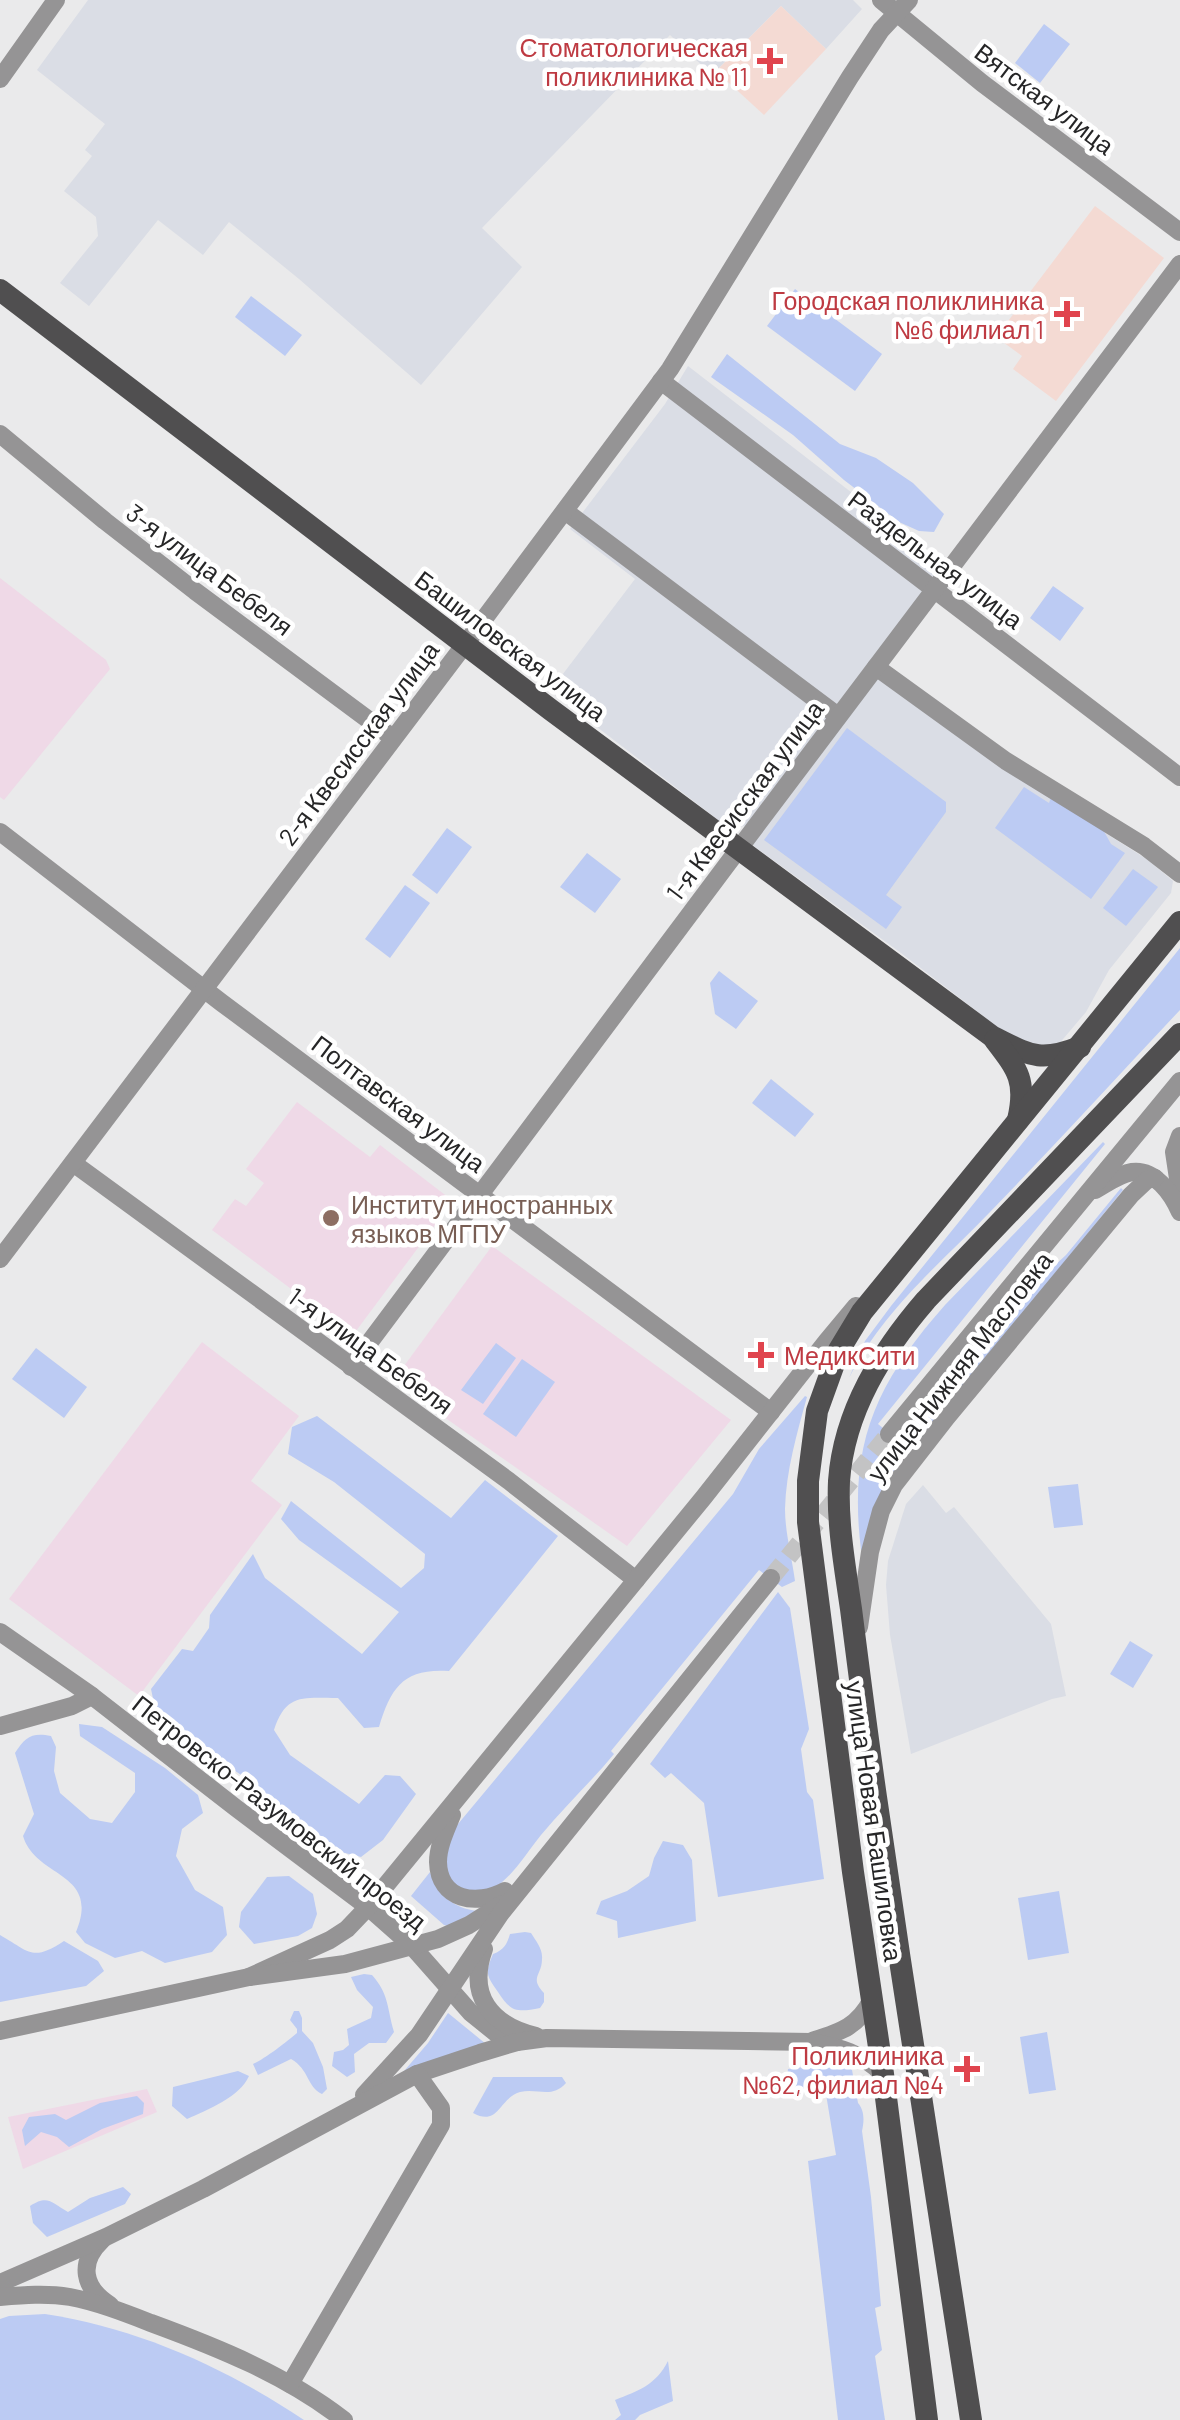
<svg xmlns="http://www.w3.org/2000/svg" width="1180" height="2420" viewBox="0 0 1180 2420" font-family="Barlow,sans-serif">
<rect width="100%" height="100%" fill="#eaeaeb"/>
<g fill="#dadde5">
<path d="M88,0H853L862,9L826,49L781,6L712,75L670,35L482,228L522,267L421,385L299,279L229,222L203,255L158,220L89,306L60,283L98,236L96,217L64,191L92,156L85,150L105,124L37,70Z"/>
<path d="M688,366L944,564L749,825L730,829L550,691L635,579L570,529L665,404Z"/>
<path d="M880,679L1028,784L1148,860L1173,881L1171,893L1109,970L1086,1012L1058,1045H1021L901,953L751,844L874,680Z"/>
<path d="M923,1485L946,1513L954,1507L1051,1624L1066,1696L1052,1699L911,1754L890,1635L886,1585L888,1561L906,1504Z"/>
</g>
<g fill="#efd9e7">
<path d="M0,578L106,660L110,669L4,800L0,797Z"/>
<path d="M297,1102L370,1157L380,1145L453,1201L353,1335L212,1230L235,1199L246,1206L264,1183L246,1169Z"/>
<path d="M492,1246L731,1420L627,1546L393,1381Z"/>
<path d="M202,1342L299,1416L251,1481L282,1505L139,1696L9,1599Z"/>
<path d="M147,2089L157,2112L23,2169L8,2117Z"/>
</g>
<g fill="#f4dad3">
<path d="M781,6L826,49L764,115L716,71Z"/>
<path d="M1095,206L1164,258L1056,401L1013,369L1022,356L996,337Z"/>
</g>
<g fill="#bccbf3">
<path d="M1044,24L1070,44L1040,83L1015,63Z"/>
<path d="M795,289L882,354L855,391L767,326Z"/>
<path d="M251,296L302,335L285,356L235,317Z"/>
<path d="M727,354L840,444L876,458L913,483L944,514L934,532L919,531L899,522L844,480L793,435L711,377Z"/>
<path d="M1053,586L1084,608L1060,641L1030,618Z"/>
<path d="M847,728L946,802V812L886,895L902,907L886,929L764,840Z"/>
<path d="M1024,787L1049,803L1052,794L1101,826L1111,844L1125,853L1091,899L995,828Z"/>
<path d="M447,828L472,847L437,894L412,875Z"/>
<path d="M587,853L621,879L595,913L560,887Z"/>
<path d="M1133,869L1158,887L1126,926L1103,908Z"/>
<path d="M405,885L430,903L390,958L365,939Z"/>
<path d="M1180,948V1010C1117,1077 1055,1145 991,1211C940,1264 883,1310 849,1378L865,1341L891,1306Z"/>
<path d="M719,971L758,1001L736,1029L715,1014L710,983Z"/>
<path d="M771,1079L814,1114L795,1137L752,1103Z"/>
<path d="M1103,1142L1105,1144L878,1424L900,1442L1013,1304L1066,1255L1121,1188L1123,1190L895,1470L887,1481L863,1550H861C848,1444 876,1383 945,1305Z"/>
<path d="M496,1343L516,1358L483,1404L461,1390Z"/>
<path d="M36,1348L87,1387L64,1418L12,1379Z"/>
<path d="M522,1359L555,1382L516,1437L483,1414Z"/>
<path d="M805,1396L807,1397C797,1433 786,1471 785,1509C785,1532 792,1558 795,1581L782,1587L759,1570L611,1751L614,1754C591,1782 564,1807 541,1835C528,1851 517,1870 501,1883C496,1887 487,1891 480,1892C443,1896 440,1854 453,1830L733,1494L759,1449Z"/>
<path d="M317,1416L451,1518L485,1480L558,1536L449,1671C404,1668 391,1687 379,1727L364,1728L338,1698C303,1698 286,1693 274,1730L290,1755L359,1804L385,1775L400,1776L416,1794L383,1840L361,1857L329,1849L256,1785L157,1718L151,1689L182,1649L193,1651L209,1628L210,1615L253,1554L265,1578L362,1654L399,1612L299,1540L281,1519L291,1501L401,1588L424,1568L425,1554L334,1482L288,1454L292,1427Z"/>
<path d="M1078,1484L1083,1525L1054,1528L1048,1487Z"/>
<path d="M778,1592L790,1608L809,1729L801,1749L807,1792L813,1800L824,1879L718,1897L704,1803L671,1773L665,1778L650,1764Z"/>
<path d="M1130,1641L1153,1655L1133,1688L1110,1674Z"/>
<path d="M79,1724L102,1727L165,1768L198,1795L203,1813L182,1829L176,1856L195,1890L223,1907L227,1935L212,1952L165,1963L142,1951L115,1958L85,1943L76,1932C101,1871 36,1879 23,1836L34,1814L15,1753C25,1737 32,1732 51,1736L56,1747L54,1771L60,1793L90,1819L112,1823L135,1792V1773L80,1736Z"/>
<path d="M663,1841L683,1845L692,1860L696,1921L618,1938L617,1921L596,1914L601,1901L627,1891L649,1876L654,1858Z"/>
<path d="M430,1872C439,1894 452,1908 477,1911L448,1926L444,1925L411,1896Z"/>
<path d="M289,1876L313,1894L317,1914L312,1928L298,1936L254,1944L239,1927L241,1912L267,1877Z"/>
<path d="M1059,1891L1069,1953L1028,1960L1018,1898Z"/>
<path d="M525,1932L531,1933C536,1941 543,1949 542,1959C542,1976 529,1977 544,1993V2002L540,2008C516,2013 510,2011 498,1992C486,1975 485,1973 493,1954C504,1950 507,1944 510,1934Z"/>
<path d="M0,1935C30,1952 32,1962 64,1941L98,1961L104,1971L86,1986L0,2002Z"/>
<path d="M364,1974L372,1975C389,1994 387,2008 394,2032L386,2043H369L354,2054L355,2072L347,2077L332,2066L334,2052L343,2050L349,2045L347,2029L371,2018L373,2007L357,1990L351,1977Z"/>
<path d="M294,2011H299L302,2018V2031L313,2043L323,2067L327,2089L322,2094C306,2086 310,2070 291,2059L258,2075L253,2064C263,2060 288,2041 297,2033V2029L290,2020Z"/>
<path d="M448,2013L486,2044L399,2077L428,2043Z"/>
<path d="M1047,2032L1056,2090L1029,2094L1020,2037Z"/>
<path d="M836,2063L844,2065L852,2070L858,2103C865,2111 864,2122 862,2131L871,2197L881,2306L875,2308L882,2350L875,2356L885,2420H838L808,2161L836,2155L825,2088L797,2093C787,2087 786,2080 788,2069Z"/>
<path d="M238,2071L249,2076C240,2097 207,2110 187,2119L172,2106L173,2087Z"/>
<path d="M493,2077H562L566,2083C552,2099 538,2088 520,2092C499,2098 499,2127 473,2113Z"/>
<path d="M137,2096L144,2103L143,2114L102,2129L69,2147L57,2137L41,2132L25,2146L22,2130L29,2117L55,2114L66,2120L100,2103Z"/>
<path d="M123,2187L131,2194L125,2204L47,2237L33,2223L30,2206C48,2194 52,2203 68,2212L90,2198Z"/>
<path d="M45,2314C138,2328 226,2368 304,2420H0V2319L9,2316Z"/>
<path d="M668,2361L673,2401L640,2415L635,2420H615L621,2415L615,2400C638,2391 656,2385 668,2361Z"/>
</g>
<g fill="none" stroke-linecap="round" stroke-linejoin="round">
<path stroke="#c3c3c4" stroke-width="18" stroke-dasharray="18 9" stroke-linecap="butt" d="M771,1578L889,1434"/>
<g stroke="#959495" stroke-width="18">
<path d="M881,0L982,83L1180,232"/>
<path d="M0,79L56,0"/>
<path d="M661,381L1180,777"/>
<path d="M0,434L105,521L195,591L393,738"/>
<path d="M565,511L838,716"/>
<path d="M876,667L1006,761L1144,846L1180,874"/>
<path d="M0,832L222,1003L771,1412"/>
<path d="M1180,1136L1174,1152L1180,1192"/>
<path d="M73,1163L509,1481L636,1580"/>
<path d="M1095,1190C1106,1184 1119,1174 1132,1172C1155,1169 1172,1194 1180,1212"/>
<path d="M0,1259L478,627L670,369L850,77L881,30L909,0"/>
<path d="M351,1367C626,998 902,631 1180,264"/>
<path d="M889,1434L1180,1081"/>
<path d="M859,1627L870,1552L881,1511L894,1485L947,1417L1131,1195L1147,1180L1155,1178"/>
<path d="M0,1632L92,1696L236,1808L368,1907L411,1945L471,2013L502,2038L517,2042"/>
<path d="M0,1726L72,1706L92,1696"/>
<path d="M452,1815C446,1830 438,1846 438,1862C439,1901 477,1906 505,1891"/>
<path d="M484,1949C467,1996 491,2025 536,2036"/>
<path d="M249,1977L330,1940L347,1929L368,1907L704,1497L826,1342L856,1306"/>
<path d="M0,2031L249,1977L345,1964L438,1939L469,1925L502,1904"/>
<path d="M812,2041C840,2032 858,2027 872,1999"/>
<path d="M364,2095L419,2035L501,1913L771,1578"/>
<path d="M102,2240C78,2263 83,2288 110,2305"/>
<path d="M0,2283L106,2237L203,2189L417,2074L480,2053L517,2042L547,2038L811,2042C840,2047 861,2053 883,2074"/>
<path d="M0,2297C23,2295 47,2293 70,2297C97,2302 125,2313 151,2323C219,2348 286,2375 344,2420"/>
<path d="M290,2384L441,2125V2108L417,2074"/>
</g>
<g stroke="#504f50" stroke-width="22">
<path d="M0,290L551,710L993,1037C1030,1055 1039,1063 1080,1047"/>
<path d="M995,1040C1018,1070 1027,1081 1018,1120"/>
<path d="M927,2420L883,2074L853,1872L808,1522V1481L817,1411L839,1350L862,1312L1180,922"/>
<path d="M971,2420C938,2213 906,2005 876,1797C867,1735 859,1672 851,1609C845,1567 837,1524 839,1481C844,1411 882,1351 926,1300L1180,1034"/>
</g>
</g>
<g fill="#e0444e" stroke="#fff" stroke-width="4">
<path d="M765 46h10v10h10v10h-10v10h-10v-10h-10v-10h10z"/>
<path d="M1062 299h10v10h10v10h-10v10h-10v-10h-10v-10h10z"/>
<path d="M756 1340h10v10h10v10h-10v10h-10v-10h-10v-10h10z"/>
<path d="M962 2054h10v10h10v10h-10v10h-10v-10h-10v-10h10z"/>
</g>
<circle fill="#8d6e63" stroke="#fff" stroke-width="4" cx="331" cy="1218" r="10"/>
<g text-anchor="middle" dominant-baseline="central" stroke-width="9" stroke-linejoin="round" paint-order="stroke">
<g font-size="25" fill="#be3a42" stroke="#fff" text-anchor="end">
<text x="748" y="47">Стоматологическая<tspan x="748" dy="29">поликлиника № 11</tspan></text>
<text x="1044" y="300">Городская поликлиника<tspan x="1044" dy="29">№6 филиал 1</tspan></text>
<text x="784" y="1355" text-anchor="start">МедикСити</text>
<text x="944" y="2055">Поликлиника<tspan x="944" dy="29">№62, филиал №4</tspan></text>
</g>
<g font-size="25" fill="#262627" stroke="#fff">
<text transform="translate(1045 98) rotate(37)">Вятская улица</text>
<text transform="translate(936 559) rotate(37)">Раздельная улица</text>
<text transform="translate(210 569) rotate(37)">3-я улица Бебеля</text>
<text transform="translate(511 645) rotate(37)">Башиловская улица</text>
<text transform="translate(358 743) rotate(-53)">2-я Квесисская улица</text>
<text transform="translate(744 800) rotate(-53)">1-я Квесисская улица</text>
<text transform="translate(399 1103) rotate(37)">Полтавская улица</text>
<text transform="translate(371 1350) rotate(36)">1-я улица Бебеля</text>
<text transform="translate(959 1366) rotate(-52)">улица Нижняя Масловка</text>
<text transform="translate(280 1812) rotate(38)">Петровско-Разумовский проезд</text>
<text transform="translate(875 1821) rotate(82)">улица Новая Башиловка</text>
</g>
<g font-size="25" fill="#785e54" stroke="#fff" text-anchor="start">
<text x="351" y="1204">Институт иностранных<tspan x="351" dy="29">языков МГПУ</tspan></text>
</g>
</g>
</svg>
